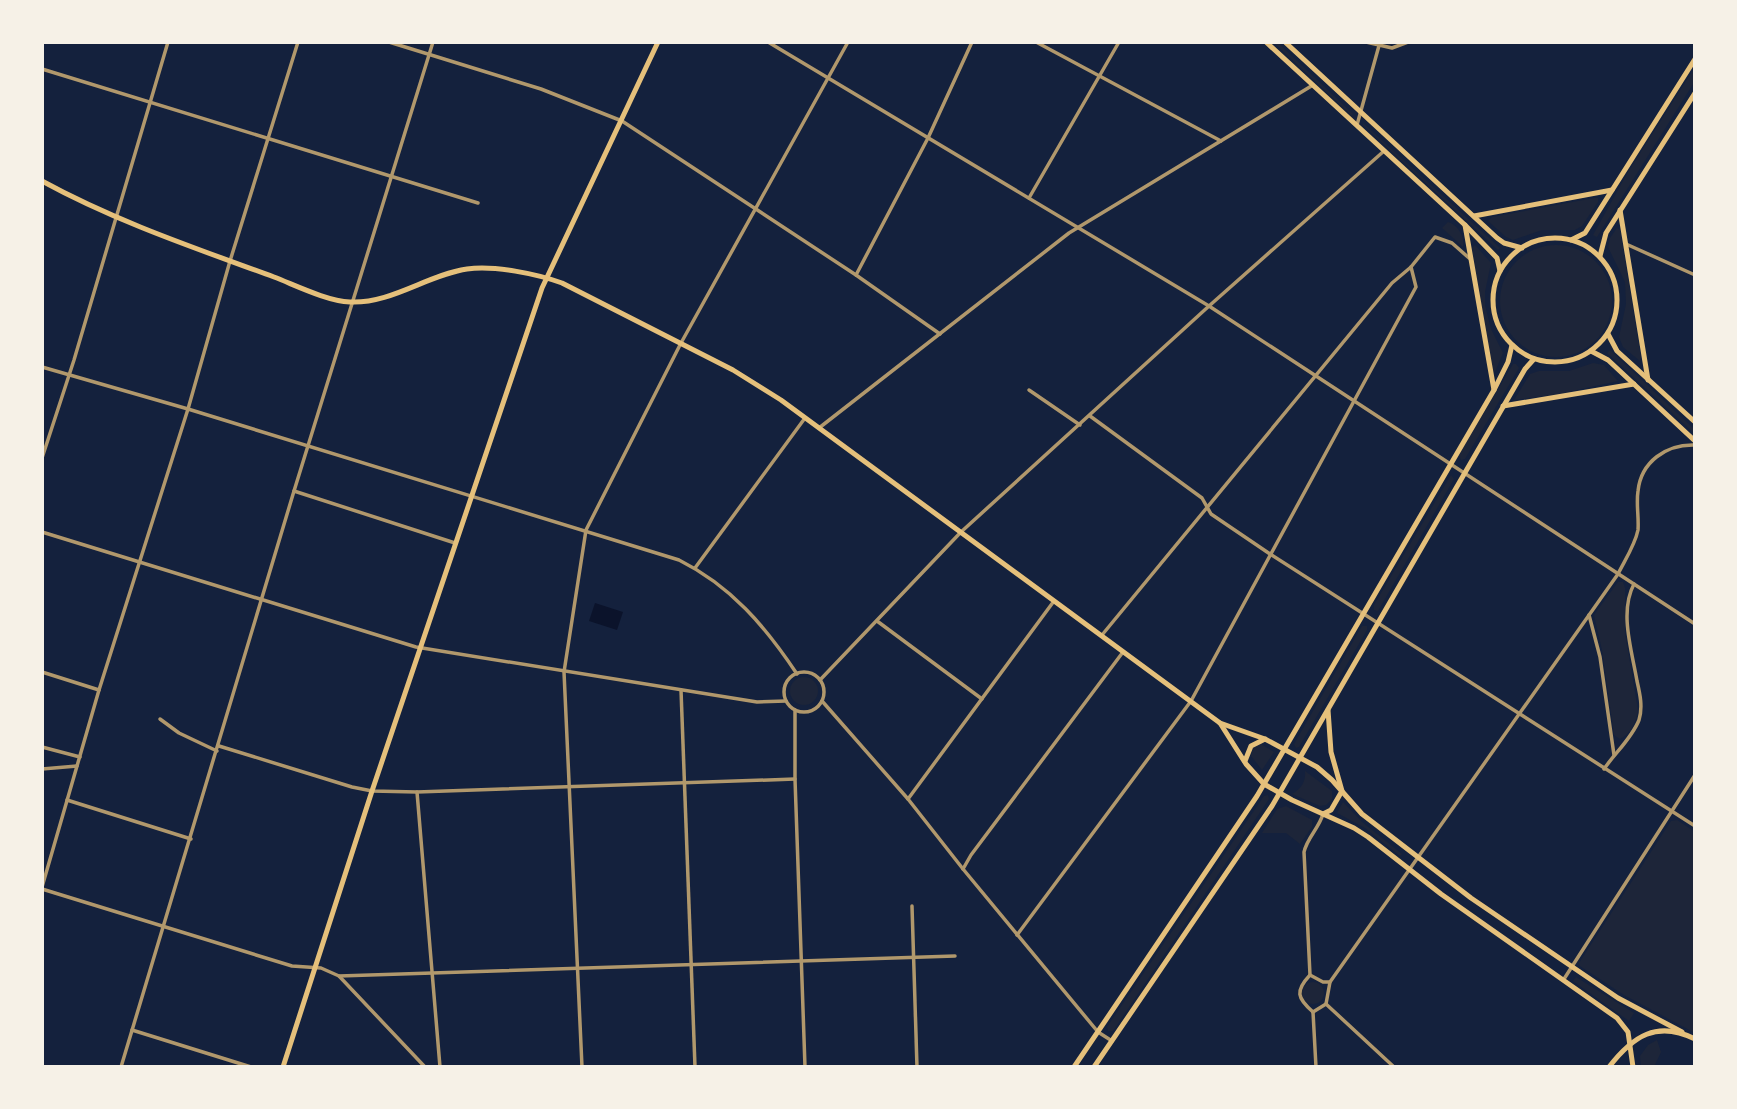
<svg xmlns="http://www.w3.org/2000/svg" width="1737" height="1109" viewBox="0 0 1737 1109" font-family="'Fira Sans',sans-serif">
<rect width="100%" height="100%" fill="#14213d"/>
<g fill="#1d2539">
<path d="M1273,42H1277L1353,114L1351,115Z"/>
<path d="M1695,67V81L1597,237L1593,235L1628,172Z"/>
<path d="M1363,123L1500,248L1498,250L1363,125Z"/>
<path d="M1594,198H1598V202L1582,226L1575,230H1542L1513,240L1506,237L1488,221L1492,217Z"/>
<path d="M1448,222C1458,225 1465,237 1463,247L1442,228Z"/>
<path d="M1617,228L1620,230L1641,358L1640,361L1623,347L1619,337L1626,304L1625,282L1608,247L1610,238Z"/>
<path d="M1475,245L1491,263L1485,292V305L1491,329L1503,353L1495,372L1492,370L1472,248Z"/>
<circle cx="1556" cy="301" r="56"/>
<path d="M1610,350L1695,430V434L1607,353Z"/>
<path d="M1593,363L1604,365L1618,381L1559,394L1514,400L1530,374L1539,371H1569Z"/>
<path d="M1513,364H1516L1519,368L1465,459L1461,460L1459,455Z"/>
<path d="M1451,475L1454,479L1378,611L1374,610V605Z"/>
<path d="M1618,582H1623L1625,588V633L1638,710C1637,721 1630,735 1620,739L1614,735L1602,650L1594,615Z"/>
<path d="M1362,626H1367V630L1299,747L1296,748L1294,744Z"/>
<circle cx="804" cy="691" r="14"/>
<path d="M1261,744L1274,752L1262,770L1251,756L1253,748Z"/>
<path d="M1305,771L1332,791V799L1326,805L1320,806L1292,794C1301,789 1306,782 1305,771Z"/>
<path d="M1268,795L1269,799L1113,1031H1108L1107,1027L1264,796Z"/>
<path d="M1343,802L1362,822L1402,854L1400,856L1365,828L1337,813Z"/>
<path d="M1286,806L1312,820V827L1300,844L1286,833H1262L1277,809Z"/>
<path d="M1677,820L1695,832V1033L1624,995L1580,966L1579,963L1671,821Z"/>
<path d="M1576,977L1634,1013L1629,1021L1573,981Z"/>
<circle cx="1313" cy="993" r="11"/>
<path d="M1657,1040L1661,1052L1654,1067H1641L1640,1056L1648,1045Z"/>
</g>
<path fill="#0b132b" d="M595,603L623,612L617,630L589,621Z"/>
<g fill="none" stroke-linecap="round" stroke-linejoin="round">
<g stroke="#b1986c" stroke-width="3.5">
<path d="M389,42L541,89L622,121L856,275L940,334"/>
<path d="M768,42L1209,306L1695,624"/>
<path d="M1036,42L1221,141"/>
<path d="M1366,42L1392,48L1408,42"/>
<path d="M42,69L478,203"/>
<path d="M1357,125L1380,42"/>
<path d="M1029,198L1119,42"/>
<path d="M1626,244L1695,275"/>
<path d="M856,275L928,138L972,42"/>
<path d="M42,367L188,409L679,560C731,586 765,626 797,674"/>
<path d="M1029,390L1080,425"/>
<path d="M1090,416L1202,498L1211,514L1270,554L1695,826"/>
<path d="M819,428L1069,233L1313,85"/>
<path d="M42,458L74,360L168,42"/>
<path d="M294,491L455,543"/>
<path d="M42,532L416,647L757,702L786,701"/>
<path d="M695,568L805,418"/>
<path d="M1589,615L1600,657L1614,755"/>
<path d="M877,621L982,699"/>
<path d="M1102,635L1392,283L1411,267L1435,237L1452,243L1469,258"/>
<path d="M42,672L99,690"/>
<circle cx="804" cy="692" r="20"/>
<path d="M820,680L961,532L1209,306L1384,151"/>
<path d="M681,690L695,1067"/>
<path d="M822,701L908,799L963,869L1098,1032L1112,1041"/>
<path d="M795,710V779L805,1067"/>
<path d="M160,719L179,733L217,751"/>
<path d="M219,746L352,787L372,791L417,792L795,779"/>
<path d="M42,747L80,757"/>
<path d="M42,769L77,766"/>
<path d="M1604,769C1615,753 1632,738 1639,720C1643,707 1640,694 1637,681C1632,651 1619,612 1634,584"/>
<path d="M417,792L440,1067"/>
<path d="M908,799L1054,601"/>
<path d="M67,800L191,839"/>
<path d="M963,869L971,855L1123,652"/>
<path d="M42,887L99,690L188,409L230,261L298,42"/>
<path d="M42,889L292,966L321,968L339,976L425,1067"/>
<path d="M912,906L917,1067"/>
<path d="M1017,935L1191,701L1416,287L1411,267"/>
<path d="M1310,975L1323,982H1330"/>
<path d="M339,976L955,956"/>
<path d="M1564,979L1695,775"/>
<path d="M1326,1004L1330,982L1618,574C1625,560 1635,545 1638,530C1639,517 1636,504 1638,491C1641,462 1666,444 1695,445"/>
<path d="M1326,1004L1394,1067"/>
<path d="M1313,1012C1297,998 1295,991 1310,975L1304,852C1307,838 1319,828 1323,814"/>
<path d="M1313,1012L1316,1067"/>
<path d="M1313,1012L1326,1004"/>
<path d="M132,1030L251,1067"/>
<path d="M121,1067L294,491L433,42"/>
<path d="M582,1067L564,672L586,530L681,343L848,42"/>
</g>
<g stroke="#e5c07b" stroke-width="5">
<path d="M42,181C115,221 195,248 274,277C295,285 327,301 350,302C391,304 427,275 467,269C494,265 537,274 562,283L733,370L781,400L1220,723L1246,764L1264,784L1292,800L1354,828L1368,837L1441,894L1617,1018L1628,1032L1633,1067"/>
<path d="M1620,210L1648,380"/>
<path d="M1474,216L1612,190"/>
<path d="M1465,225L1494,390"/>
<path d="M1571,240L1585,233L1695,59"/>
<path d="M1600,256L1606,233L1695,93"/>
<path d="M1503,406L1634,384"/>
<path d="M1220,723L1265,739L1317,767L1332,780L1362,814L1471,898L1618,998L1682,1032"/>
<path d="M1245,761L1251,746L1265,739"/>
<path d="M1323,814L1331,810L1342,791L1331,752L1328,710"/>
<path d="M283,1067L372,791L542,288L658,42"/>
<path d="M1074,1067L1257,796L1494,390L1508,362L1512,345"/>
<path d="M1094,1067L1272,806L1525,369L1534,359"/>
</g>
<g stroke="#e5c07b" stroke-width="5">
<path d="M1266,42L1465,225L1497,258L1500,271"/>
<path d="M1285,42L1497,238L1504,243L1522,248"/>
<circle cx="1555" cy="300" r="62"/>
<path d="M1608,334L1617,351L1695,422"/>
<path d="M1591,351L1608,360L1695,441"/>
<path d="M1609,1067C1633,1036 1657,1020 1695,1039"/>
</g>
</g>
<rect width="1737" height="1109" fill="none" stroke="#f6f1e7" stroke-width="88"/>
</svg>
